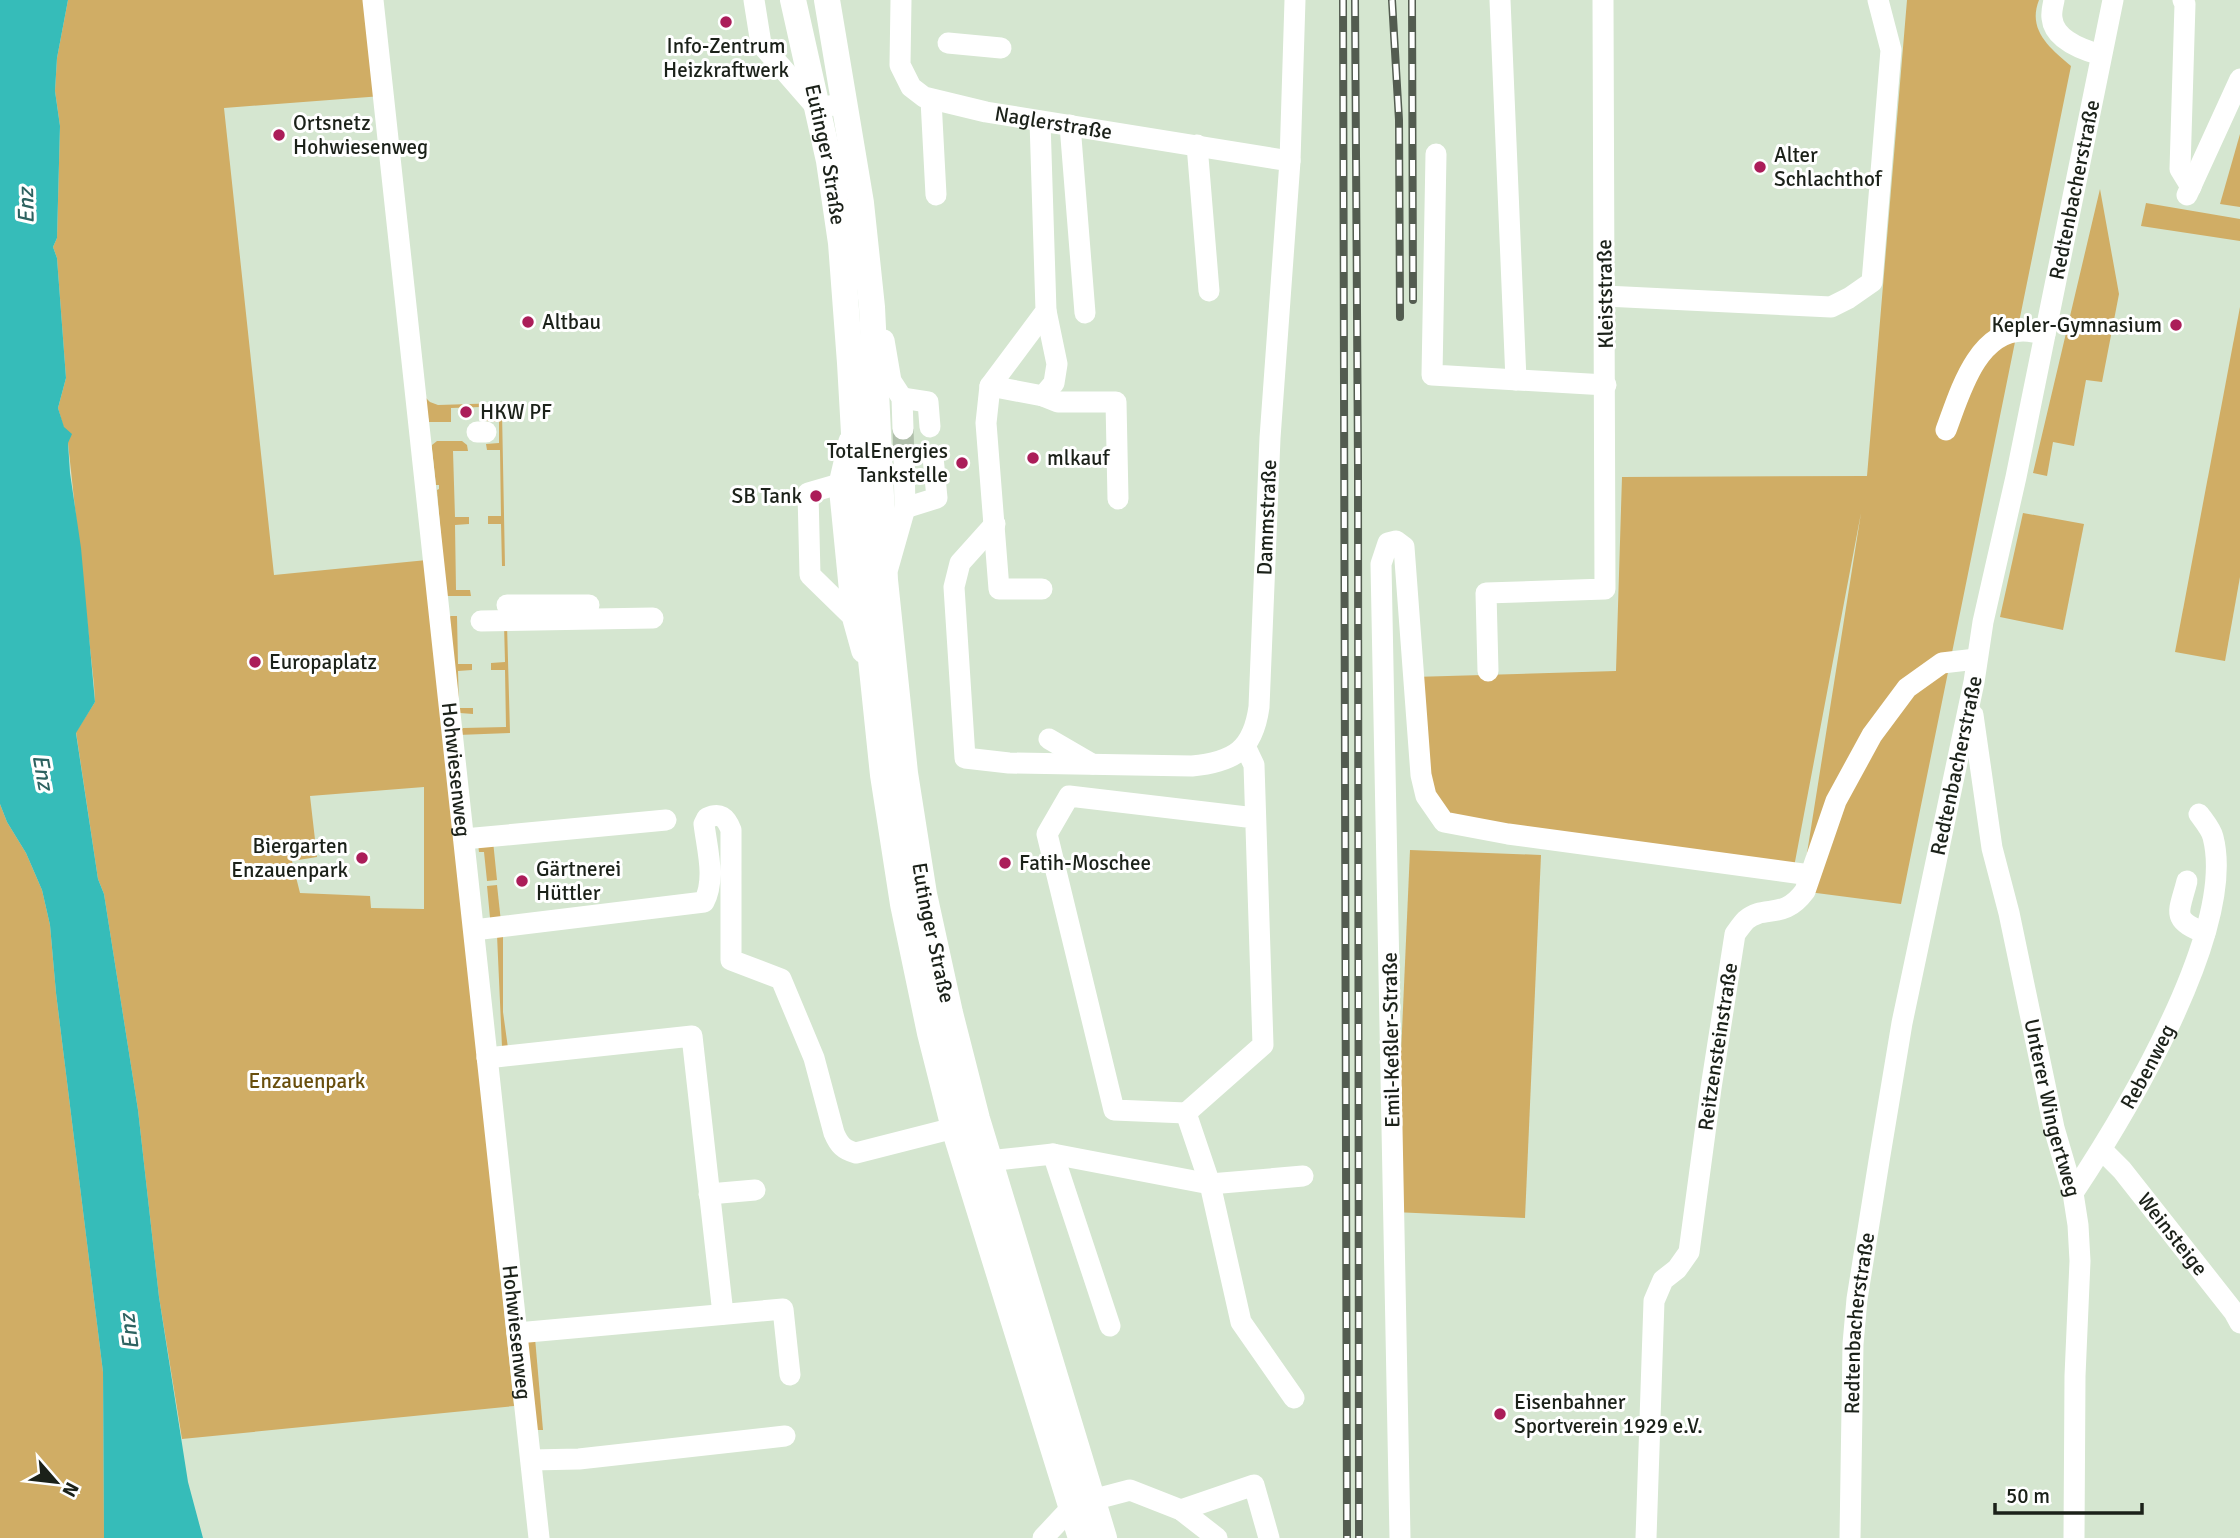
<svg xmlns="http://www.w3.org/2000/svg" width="2240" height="1538" viewBox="0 0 2240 1538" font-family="Signika,sans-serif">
<rect width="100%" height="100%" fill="#d5e6d0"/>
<g fill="#d0ad65" fill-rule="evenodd">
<path d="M68,0H373L382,96L224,108L274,575L427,560L514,1406L182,1439L159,1297L138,1110L104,894L98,879L76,732L95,702L94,685L68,443L58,408L66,378L57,258L53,247L57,238L60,126L55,91L57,58ZM424,787V909L371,908L370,896L300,893L292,861L317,857L310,796Z"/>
<path d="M1907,0H2039C2027,30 2050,48 2071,66L1901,904L1801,891L1861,513L1794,867L1444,822L1426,796L1413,677L1616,671L1622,477L1867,476Z"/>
<path d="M2240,134V207L2220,204Z"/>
<path d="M2100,189L2119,294L2102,382L2086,380L2074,446L2053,442L2047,476L2033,473Z"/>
<path d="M2146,203L2240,219V241L2141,226Z"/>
<path d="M2240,307V577L2225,661L2175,652Z"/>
<path d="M423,395L430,402L438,405L502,403V408L491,409L481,417V407L451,408V422H429Z"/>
<path d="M502,412L505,566H502L501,524H488V516H501L500,450H487L486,444L499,443V422L486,421L493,413Z"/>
<path d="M437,441H462L467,445L468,451H453L455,517H469V524L455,525L456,590H470L471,596H446L437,490L439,489V485H436L432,449V445Z"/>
<path d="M2023,513L2084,524L2063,630L2000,617Z"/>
<path d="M451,616H457L458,664H472V670L458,671L459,708H473V714L460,713L449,617Z"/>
<path d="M504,624H507L510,733L458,735L463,728L506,727L505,670H491V663L505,662Z"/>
<path d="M0,804L7,822L26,853L42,890L50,925L56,993L103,1372L104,1538H0Z"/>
<path d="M493,841L497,880L487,881L484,852H479L478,844Z"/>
<path d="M1410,850L1541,855L1525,1218L1394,1212Z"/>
<path d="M497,885L501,922L490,918L487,886Z"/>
<path d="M497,935L503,937V1012L508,1048L502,1047Z"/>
<path d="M535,1338L543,1430H537L522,1340Z"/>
</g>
<path fill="#36bcb9" d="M0,0H68L57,58L55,91L60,126L57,238L53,247L57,258L66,378L58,408L64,427L72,434L68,443L70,473L81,548L95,702L76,733L98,879L104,894L138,1110L159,1297L188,1482L203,1538H104L103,1372L56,993L50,925L42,890L26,853L7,822L0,804Z"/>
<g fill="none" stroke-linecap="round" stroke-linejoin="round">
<path stroke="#b0bfab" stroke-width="21" stroke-dasharray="21 10" stroke-linecap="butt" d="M903,429L904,459"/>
<g stroke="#fff" stroke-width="21">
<path id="s1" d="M373,0L539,1538"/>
<path d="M754,0L761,44L817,108L846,103"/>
<path id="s2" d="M901,0L900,65L911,87L924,97L986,112L1290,161"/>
<path d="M1500,0L1516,380"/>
<path d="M2054,0C2053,5 2051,12 2052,18C2054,40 2083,50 2101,55"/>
<path d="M2183,0L2185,4L2180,169L2191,187"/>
<path d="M948,43L1001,48"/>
<path d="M931,100L936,195"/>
<path d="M1040,121L1046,311L990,386L986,423L999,589H1042"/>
<path d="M1070,125L1085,313"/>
<path d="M1197,145L1209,291"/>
<path d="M1436,154L1432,375L1606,385"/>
<path d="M2187,195L2240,79"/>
<path d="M1605,296L1831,307L1849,298L1872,282L1891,50L1878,0"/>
<path d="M884,340L891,381L902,398L903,429"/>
<path d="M990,386L1043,396L1054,383L1057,364L1046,311"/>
<path d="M1043,396L1058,402H1116L1118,499"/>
<path d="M902,398L928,402L930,427"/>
<path d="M1946,430C1959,396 1976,331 2023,331C2030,331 2038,333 2045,334"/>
<path d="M477,432H486"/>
<path d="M849,441L839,484L808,493L810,575L852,616L862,652"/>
<path d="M839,484L852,616"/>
<path d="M905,508L937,498L933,457"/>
<path id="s3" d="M995,524L960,563L954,587L965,758L1009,763L1192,766C1234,762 1253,750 1259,707L1270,438L1290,161L1295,0"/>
<path d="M888,568L905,508L904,459"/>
<path d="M507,605H589"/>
<path d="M481,621L653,618"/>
<path d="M1488,671L1486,593L1605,589L1603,0"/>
<path id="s4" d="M1973,715L1992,848L2009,913L2054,1128L2073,1193L2078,1225L2080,1261L2075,1376L2074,1538"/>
<path d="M1049,739L1092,764"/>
<path d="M1245,746L1254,765L1263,1045L1186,1113L1114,1110L1047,834L1069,796L1255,818"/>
<path d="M464,839L666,820"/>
<path d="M2187,881C2179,913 2170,919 2205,933"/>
<path d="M474,930L704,902C716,879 707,849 704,824L707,818C720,812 726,817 731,830V960L781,979L814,1058L834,1133C839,1145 844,1150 856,1153L954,1128"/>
<path d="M487,1058L692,1036L723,1314"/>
<path d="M1186,1113L1210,1184L1241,1322L1294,1398"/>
<path id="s5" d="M2102,1150L2122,1170L2234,1312L2240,1323"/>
<path d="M1053,1154L1110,1326"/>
<path d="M988,1161L1053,1154L1210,1184L1303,1176"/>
<path id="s6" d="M2073,1193C2124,1116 2237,930 2213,837C2211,829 2204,821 2199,814"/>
<path d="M709,1194L755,1190"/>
<path d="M517,1333L783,1309L790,1375"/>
<path d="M531,1460L579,1459L785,1436"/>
<path d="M1092,1500L1130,1490L1181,1510L1217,1538"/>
<path d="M1181,1510L1254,1485L1269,1538"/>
<path d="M1043,1538L1072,1507"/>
<path d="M1400,1538L1381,564L1388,543L1396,541L1404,547L1421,775L1426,796L1444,822L1508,834L1810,875"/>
<path id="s7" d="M1646,1538L1654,1301L1663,1280L1677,1269L1689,1252L1711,1088L1735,934C1738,930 1742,924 1746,920C1765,904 1783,921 1805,891L1836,801L1872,735L1907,688L1942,663L1976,659"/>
<path id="s8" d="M1850,1538L1853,1344L1857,1299L1879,1161L1902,1023L1974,682L1983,622L2016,477L2113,0"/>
</g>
<g stroke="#fff" stroke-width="26">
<path id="s9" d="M793,0L829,161L841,243L850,363L862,573L883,775L903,904L930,1033L954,1128L1081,1538"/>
<path id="s10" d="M827,0L861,203L872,307L885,580L905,773L924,894L950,1013L977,1119L1104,1538"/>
</g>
<g stroke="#535c50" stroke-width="8">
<g id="rail">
<path d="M1343,0L1347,1538"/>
<path d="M1355,0L1358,466L1359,1538"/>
<path d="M1392,0L1399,120L1400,317"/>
<path d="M1412,0L1413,300"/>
</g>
</g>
<use href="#rail" stroke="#fff" stroke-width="5" stroke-dasharray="16" stroke-linecap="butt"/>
</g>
<g fill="#ab1d59" stroke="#fff" stroke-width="2.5">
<circle cx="726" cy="22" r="7"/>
<circle cx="279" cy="135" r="7"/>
<circle cx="1760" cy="167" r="7"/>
<circle cx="528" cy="322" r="7"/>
<circle cx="2176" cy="325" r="7"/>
<circle cx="466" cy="412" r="7"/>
<circle cx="1033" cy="458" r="7"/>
<circle cx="962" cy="463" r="7"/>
<circle cx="816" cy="496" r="7"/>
<circle cx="255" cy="662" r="7"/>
<circle cx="362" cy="858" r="7"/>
<circle cx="1005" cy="863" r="7"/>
<circle cx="522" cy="881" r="7"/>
<circle cx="1500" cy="1414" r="7"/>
</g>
<g text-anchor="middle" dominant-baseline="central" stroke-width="6" stroke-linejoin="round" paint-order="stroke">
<g font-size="21" fill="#1b2119" stroke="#fff" text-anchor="start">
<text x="726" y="46" text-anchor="middle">Info-Zentrum<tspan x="726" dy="24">Heizkraftwerk</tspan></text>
<text x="293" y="123">Ortsnetz<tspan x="293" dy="24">Hohwiesenweg</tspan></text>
<text x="1774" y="155">Alter<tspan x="1774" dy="24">Schlachthof</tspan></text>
<text x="542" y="322">Altbau</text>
<text x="2162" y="325" text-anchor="end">Kepler-Gymnasium</text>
<text x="480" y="412">HKW PF</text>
<text x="948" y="451" text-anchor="end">TotalEnergies<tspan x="948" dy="24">Tankstelle</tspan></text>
<text x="1047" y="458">mlkauf</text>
<text x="802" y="496" text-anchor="end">SB Tank</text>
<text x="269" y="662">Europaplatz</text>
<text x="348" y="846" text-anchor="end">Biergarten<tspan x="348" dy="24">Enzauenpark</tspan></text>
<text x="1019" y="863">Fatih-Moschee</text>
<text x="536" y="869">Gärtnerei<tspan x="536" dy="24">Hüttler</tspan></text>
<text x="1514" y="1402">Eisenbahner<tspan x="1514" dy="24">Sportverein 1929 e.V.</tspan></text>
</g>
<g font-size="21" fill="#1b2119" stroke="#fff">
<text stroke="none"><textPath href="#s2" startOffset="238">Naglerstraße</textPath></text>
<text stroke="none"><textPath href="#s9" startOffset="158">Eutinger Straße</textPath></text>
<text stroke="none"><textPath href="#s8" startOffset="1370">Redtenbacherstraße</textPath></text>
<text transform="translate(1605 294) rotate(-91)">Kleiststraße</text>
<text stroke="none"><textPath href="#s3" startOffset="765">Dammstraße</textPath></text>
<text stroke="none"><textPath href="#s8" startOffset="782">Redtenbacherstraße</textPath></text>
<text stroke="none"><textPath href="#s1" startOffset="774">Hohwiesenweg</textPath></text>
<text stroke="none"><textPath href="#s10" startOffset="940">Eutinger Straße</textPath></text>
<text transform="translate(1391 1040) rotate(-91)">Emil-Keßler-Straße</text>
<text stroke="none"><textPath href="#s7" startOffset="506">Reitzensteinstraße</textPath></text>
<text stroke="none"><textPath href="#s6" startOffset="147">Rebenweg</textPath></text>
<text stroke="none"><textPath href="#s4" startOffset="401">Unterer Wingertweg</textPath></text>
<text stroke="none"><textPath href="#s5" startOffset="110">Weinsteige</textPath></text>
<text stroke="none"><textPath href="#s8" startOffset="215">Redtenbacherstraße</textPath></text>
<text stroke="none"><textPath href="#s1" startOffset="1340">Hohwiesenweg</textPath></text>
</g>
<g font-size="21" fill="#694e0c" stroke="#fff">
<text x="307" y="1081">Enzauenpark</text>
</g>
<g font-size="23" font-style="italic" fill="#2d6260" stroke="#fff">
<text transform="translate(26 206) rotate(-91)">Enz</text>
<text transform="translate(43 772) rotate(80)">Enz</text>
<text transform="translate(129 1332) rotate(-97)">Enz</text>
</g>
</g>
<g transform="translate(56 1482) rotate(118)" stroke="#ffffff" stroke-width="5" paint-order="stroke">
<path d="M0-5L12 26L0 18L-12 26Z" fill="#1b2119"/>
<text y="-10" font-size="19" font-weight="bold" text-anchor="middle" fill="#1b2119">N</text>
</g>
<path d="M1995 1503v10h147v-10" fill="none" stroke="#1b2119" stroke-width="3.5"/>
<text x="2006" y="1503" font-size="21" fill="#1b2119" stroke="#ffffff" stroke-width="5" paint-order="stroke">50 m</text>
</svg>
